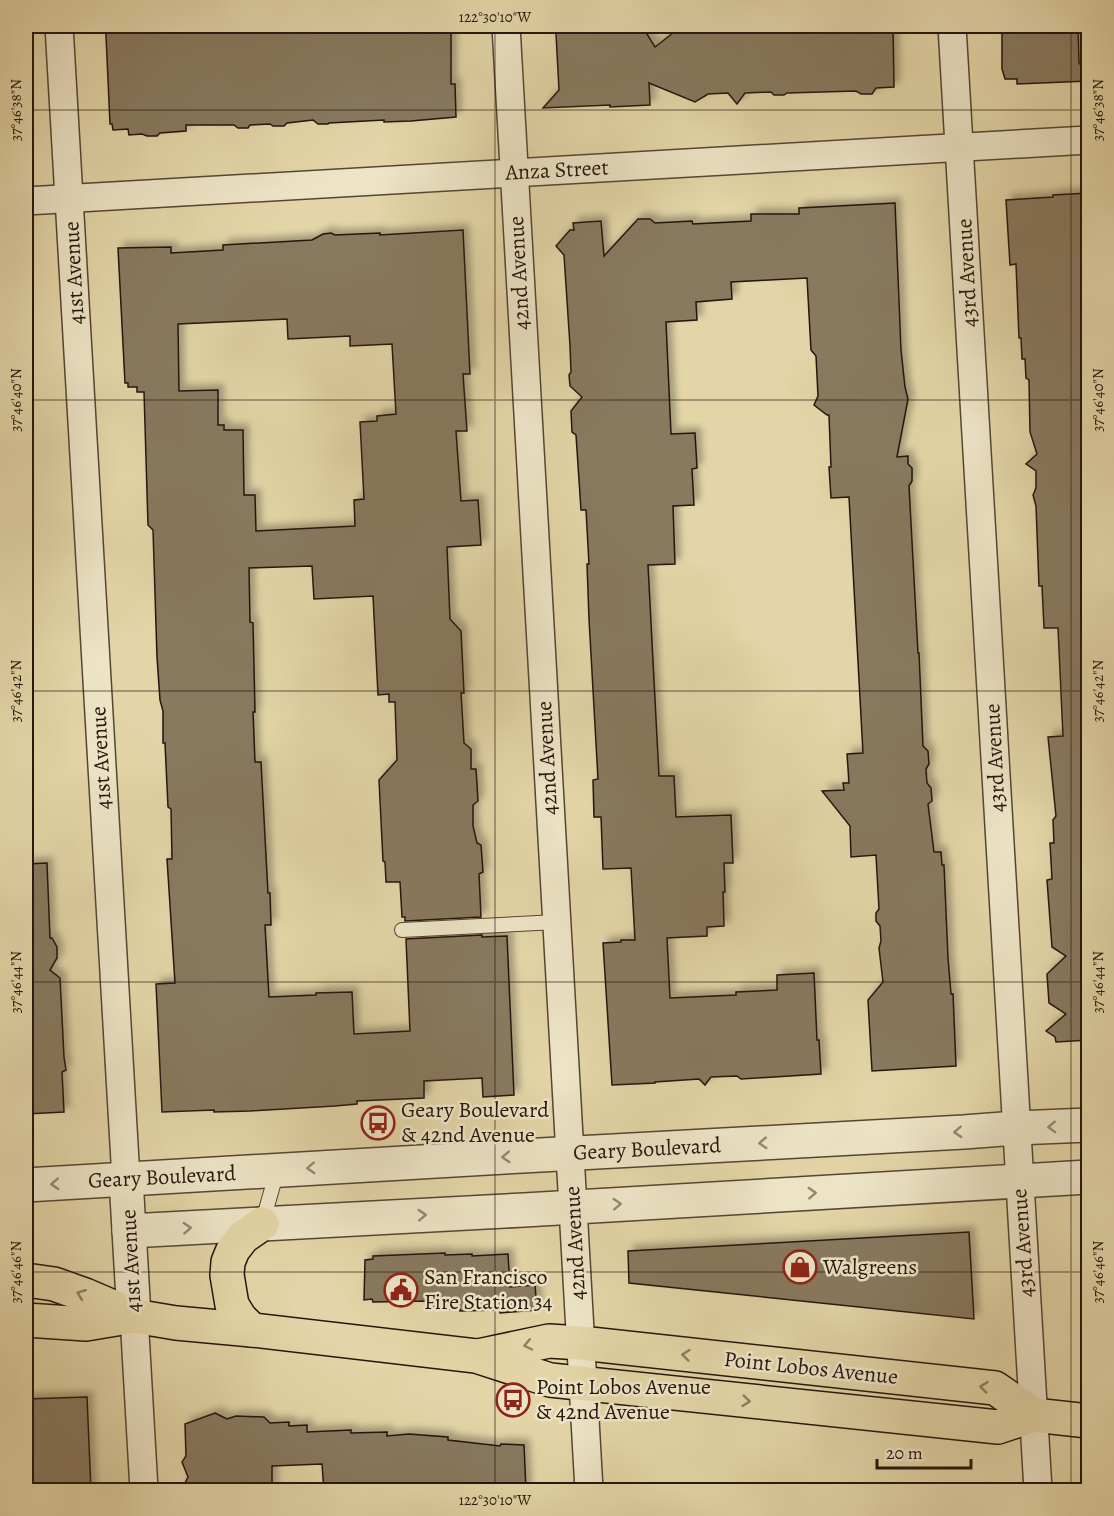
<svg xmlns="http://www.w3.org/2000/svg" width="1114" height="1516" viewBox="0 0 1114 1516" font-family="Alegreya,serif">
<defs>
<filter id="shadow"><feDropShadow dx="5.5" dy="-5.5" stdDeviation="3" flood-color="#0004"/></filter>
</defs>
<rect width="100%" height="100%" fill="#e3d5a7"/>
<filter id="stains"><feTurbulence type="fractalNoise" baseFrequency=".00333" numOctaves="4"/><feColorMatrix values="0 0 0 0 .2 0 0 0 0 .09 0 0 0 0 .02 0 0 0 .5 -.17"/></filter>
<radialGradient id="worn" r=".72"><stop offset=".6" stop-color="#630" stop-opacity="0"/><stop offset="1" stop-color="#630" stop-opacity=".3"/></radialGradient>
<g fill="#88795e" stroke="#25160e" stroke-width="1.5" fill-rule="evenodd" filter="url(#shadow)">
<path d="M108,26H285L286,27L310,26H451V84H455L456,117L411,121L384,122V120L329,123L328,124H318L313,120L287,123L284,126H273L270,124L250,125L248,128H238L234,125H186V131L160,133L157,136H147L142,134L129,135L128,129L113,130L112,124H110L106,36V28H108Z"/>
<path d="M562,26H642L655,47L682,26H893L894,87L876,88L872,94H861L856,91L787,93L784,95H774L771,92L745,93L737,104L728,93L708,94L695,102L649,83L650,105L610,107V105L543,108L559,90L556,34Z"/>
<path d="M1002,26H1078L1079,63L1089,74V81L1017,84V79H1005L1002,69Z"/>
<path d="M1089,193V1040L1056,1042L1055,1037L1046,1031L1066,1014L1049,1003L1047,974L1066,956L1052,947L1047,880L1052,879L1050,843H1054L1053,820L1056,816L1048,737L1063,736L1058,628H1044L1042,586H1039L1036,506L1033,495L1036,488V471L1026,464L1037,454L1030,432L1029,380L1026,378L1025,359H1022L1021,338H1019L1016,264L1010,265L1006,200L1053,197V195Z"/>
<path d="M895,203L901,350L905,387L908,399L897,457L908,456V464L912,468V481L909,486L918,653H919L923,746L928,751L929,764L926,769L927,783L931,788L932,801L928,804L934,852H941L942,865H944L948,958L951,994H953L956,1066L872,1071L868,1000L883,982L879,948L881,941L880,926L876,921V913L879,909L876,855L851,857L850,826L822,791L844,790L843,783H849L847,754L863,753L849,497L831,498L829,467H831L829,415H827L814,405L818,396L816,356L811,350L807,278L731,282L732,299L696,302L697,320L666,322L671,434L695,433L697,468L692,469L694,505L673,506L675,564L648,565L659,776H674L676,817L731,815L733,863H724L725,892H723L724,926L707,927V936L667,938L670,998L736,995V992L777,990V975L814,973L817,1040H819L821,1074L741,1079L737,1076L711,1077L705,1085L699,1079L655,1082V1083L612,1085L603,943L621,942V940H635L631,868L603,869L601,817H594L593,780L598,779L589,619L587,564H589L586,510H581L576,435L572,432L571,411L582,397L570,386L569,375L571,372L570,346L564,255L556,246L570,230H574L573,223L601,221L604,256L638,219H650L655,223L692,221L693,224L751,221V214H799V208Z"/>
<path d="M463,230L470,374H463L467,431H456L461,501L478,500L481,545L447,547L450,619L461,631L464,693H461L464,743L471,749V769H476L478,801L473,805V826L477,843L481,845L483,872L479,874L481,917L405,921V917H402L400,882H386L385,862L383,861L379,780L397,760L395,702H389V694L378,695L373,596L314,599L312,566L249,568L250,622L253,623L255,712H253L255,762H261L268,893H270L271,925H265L269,997L316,995V993L352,992L354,1034L410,1031L406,939L482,935V937L507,936L514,1095L483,1097L482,1078L424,1081V1098L357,1101V1104L335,1106L250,1111L214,1112V1110L162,1112L156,984L175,983L167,859H172L171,809L168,807L165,743H163V711L160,700L157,657L153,530L148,525L144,392H137V387H128V383H125L118,248L171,247V253L223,250V245L312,240L323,234L331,233L335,235L380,233V235ZM287,319L288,339L350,336V346L392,344L396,414L377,416V421L360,422L364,499L354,500L355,526L256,531L255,495H244L243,430H224V425H218V390L179,391L178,324Z"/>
<path d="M47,863L50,938H52L57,947V958L50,970L60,978L64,1057L66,1070L62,1072L64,1112L26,1114V864Z"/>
<path d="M969,1232L974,1319L629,1283L628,1251Z"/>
<path d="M445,1253V1255L472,1254V1256L508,1254L510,1287L535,1285L537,1310L500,1313V1310L460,1311V1309H446V1307H431V1301L373,1302L372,1299L364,1300L365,1260L373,1259V1256Z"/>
<path d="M87,1397L91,1491H26V1399Z"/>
<path d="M215,1413L227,1419L236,1416L264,1417L270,1423L289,1422V1426L307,1425V1432L351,1430V1433L387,1432V1436L409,1434L448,1437V1440L500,1446L501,1444L524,1445L526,1491H324L322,1464L272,1466V1491H181L188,1477L182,1462L186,1456L185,1424Z"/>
</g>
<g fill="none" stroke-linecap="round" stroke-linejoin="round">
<g stroke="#544634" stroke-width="16">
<g id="service">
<path d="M402,930L557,922"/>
<path d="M262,1224L277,1171"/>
</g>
</g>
<g stroke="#544634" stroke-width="30">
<g id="minor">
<path d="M59,26L126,1179"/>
<path d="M506,26L589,1490"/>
<path d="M952,26L1038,1490"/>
<path d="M26,201L1088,140"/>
<path d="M134,1316L144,1490"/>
</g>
</g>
<g stroke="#544634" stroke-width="36">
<g id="tertiary">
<path d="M126,1179L134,1316"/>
<path d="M26,1185L522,1156L964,1132L1016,1128L1088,1125"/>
<path d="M129,1231L524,1210L1088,1177"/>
</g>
</g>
<g stroke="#25160e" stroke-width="36">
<g id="primary">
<path d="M26,1280L54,1284L85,1295L134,1316L176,1323L252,1330L476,1356L550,1380L998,1427L1034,1415L1088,1421"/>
<path d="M26,1320L86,1324L134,1316"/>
<path d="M252,1330L240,1318L232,1305L227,1275L228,1262L233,1250L243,1237L262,1224"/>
<path d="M478,1356L549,1341L581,1343L995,1388L1034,1415"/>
</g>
</g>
<use href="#service" stroke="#ede4c6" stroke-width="14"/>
<use href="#minor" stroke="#ede4c6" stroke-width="27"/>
<use href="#tertiary" stroke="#ede4c6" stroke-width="33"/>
<use href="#primary" stroke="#e3d5a7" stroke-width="33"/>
</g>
<defs><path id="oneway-chevron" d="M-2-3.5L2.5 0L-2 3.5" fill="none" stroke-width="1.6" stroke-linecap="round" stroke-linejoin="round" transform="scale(1.5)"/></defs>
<g stroke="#938773">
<use href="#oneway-chevron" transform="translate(1052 1127) rotate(178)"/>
<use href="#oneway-chevron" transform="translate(958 1132) rotate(177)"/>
<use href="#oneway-chevron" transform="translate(763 1143) rotate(177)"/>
<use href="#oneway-chevron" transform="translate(506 1157) rotate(177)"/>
<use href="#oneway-chevron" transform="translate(311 1168) rotate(177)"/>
<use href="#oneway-chevron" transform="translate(55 1184) rotate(177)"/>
<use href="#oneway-chevron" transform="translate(812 1193) rotate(-3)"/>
<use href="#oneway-chevron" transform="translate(617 1204) rotate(-3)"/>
<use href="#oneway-chevron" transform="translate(422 1215) rotate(-3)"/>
<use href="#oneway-chevron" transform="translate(187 1228) rotate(-3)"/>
</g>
<g stroke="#8e7f62">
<use href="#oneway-chevron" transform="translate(81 1294) rotate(-159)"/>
<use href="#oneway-chevron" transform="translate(528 1345) rotate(168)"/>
<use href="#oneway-chevron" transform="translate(686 1355) rotate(-174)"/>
<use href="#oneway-chevron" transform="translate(984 1387) rotate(-174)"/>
<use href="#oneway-chevron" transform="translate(746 1401) rotate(6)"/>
</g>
<path fill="none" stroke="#25160e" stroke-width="1.5" stroke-opacity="0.45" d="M495,26V1490M1071,26V1490M26,110H1088M26,400H1088M26,691H1088M26,982H1088M26,1272H1088"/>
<defs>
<g id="bus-ring" transform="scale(1.725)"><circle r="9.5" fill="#ede4c6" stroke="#8f2418" stroke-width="1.5"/><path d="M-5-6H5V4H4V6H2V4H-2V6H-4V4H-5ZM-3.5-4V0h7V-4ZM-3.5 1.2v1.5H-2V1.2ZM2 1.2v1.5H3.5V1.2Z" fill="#8f2418"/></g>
<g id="shop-ring" transform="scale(1.725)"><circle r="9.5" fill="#ede4c6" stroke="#8f2418" stroke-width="1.5"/><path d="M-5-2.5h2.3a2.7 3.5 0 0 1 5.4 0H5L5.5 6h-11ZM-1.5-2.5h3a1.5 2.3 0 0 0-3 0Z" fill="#8f2418"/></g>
<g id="civic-ring" transform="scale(1.725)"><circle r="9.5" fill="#ede4c6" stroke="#8f2418" stroke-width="1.5"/><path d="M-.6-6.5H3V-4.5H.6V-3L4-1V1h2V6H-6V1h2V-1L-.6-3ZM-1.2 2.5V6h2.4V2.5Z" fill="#8f2418"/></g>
</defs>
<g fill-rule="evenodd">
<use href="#bus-ring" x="378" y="1123"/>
<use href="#shop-ring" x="800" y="1267"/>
<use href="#civic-ring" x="401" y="1290"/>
<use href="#bus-ring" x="513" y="1400"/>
</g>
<g text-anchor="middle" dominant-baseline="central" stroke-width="5" stroke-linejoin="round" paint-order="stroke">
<g font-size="22" fill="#25160e" stroke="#ede4c6">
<text transform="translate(557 170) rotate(-3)">Anza Street</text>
<text transform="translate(74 273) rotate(-93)">41st Avenue</text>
<text transform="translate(519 273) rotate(-93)">42nd Avenue</text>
<text transform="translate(967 273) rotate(-93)">43rd Avenue</text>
<text transform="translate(101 758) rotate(-93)">41st Avenue</text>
<text transform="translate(547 758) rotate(-93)">42nd Avenue</text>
<text transform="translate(995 758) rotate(-93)">43rd Avenue</text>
<text transform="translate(647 1149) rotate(-3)">Geary Boulevard</text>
<text transform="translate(162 1177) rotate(-3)">Geary Boulevard</text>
<text transform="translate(575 1243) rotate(-93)">42nd Avenue</text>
<text transform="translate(1023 1243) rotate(-94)">43rd Avenue</text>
<text transform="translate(131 1261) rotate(-93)">41st Avenue</text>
<text transform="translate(811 1368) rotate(6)">Point Lobos Avenue</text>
</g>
<g font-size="22" fill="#25160e" stroke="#ede4c6" text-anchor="start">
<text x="401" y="1110">Geary Boulevard<tspan x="401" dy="25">&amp; 42nd Avenue</tspan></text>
<text x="823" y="1267">Walgreens</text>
<text x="424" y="1277">San Francisco<tspan x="424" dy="25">Fire Station 34</tspan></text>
<text x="536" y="1387">Point Lobos Avenue<tspan x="536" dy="25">&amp; 42nd Avenue</tspan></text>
</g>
</g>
<rect width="1114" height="1516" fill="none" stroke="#e3d5a7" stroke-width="66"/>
<path d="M877 1459v9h94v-9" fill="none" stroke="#25160e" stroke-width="3"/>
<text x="886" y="1459" font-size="18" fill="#25160e" stroke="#ede4c6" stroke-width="4.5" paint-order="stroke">20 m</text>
<rect x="33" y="33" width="1048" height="1450" fill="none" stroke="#25160e" stroke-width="2"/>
<g font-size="15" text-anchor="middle" fill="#25160e">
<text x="495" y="22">122°30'10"W</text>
<text transform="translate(1098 110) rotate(-90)" y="5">37°46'38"N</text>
<text transform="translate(16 110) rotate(-90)" y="5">37°46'38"N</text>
<text transform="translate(1098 400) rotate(-90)" y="5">37°46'40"N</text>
<text transform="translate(16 400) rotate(-90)" y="5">37°46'40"N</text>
<text transform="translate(1098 691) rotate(-90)" y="5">37°46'42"N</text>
<text transform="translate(16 691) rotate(-90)" y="5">37°46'42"N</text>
<text transform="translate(1098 982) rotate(-90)" y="5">37°46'44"N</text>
<text transform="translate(16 982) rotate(-90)" y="5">37°46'44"N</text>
<text transform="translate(1098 1272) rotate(-90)" y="5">37°46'46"N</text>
<text transform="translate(16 1272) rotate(-90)" y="5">37°46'46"N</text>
<text x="495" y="1505">122°30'10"W</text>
</g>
<rect width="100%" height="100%" filter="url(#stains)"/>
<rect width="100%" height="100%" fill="url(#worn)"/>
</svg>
